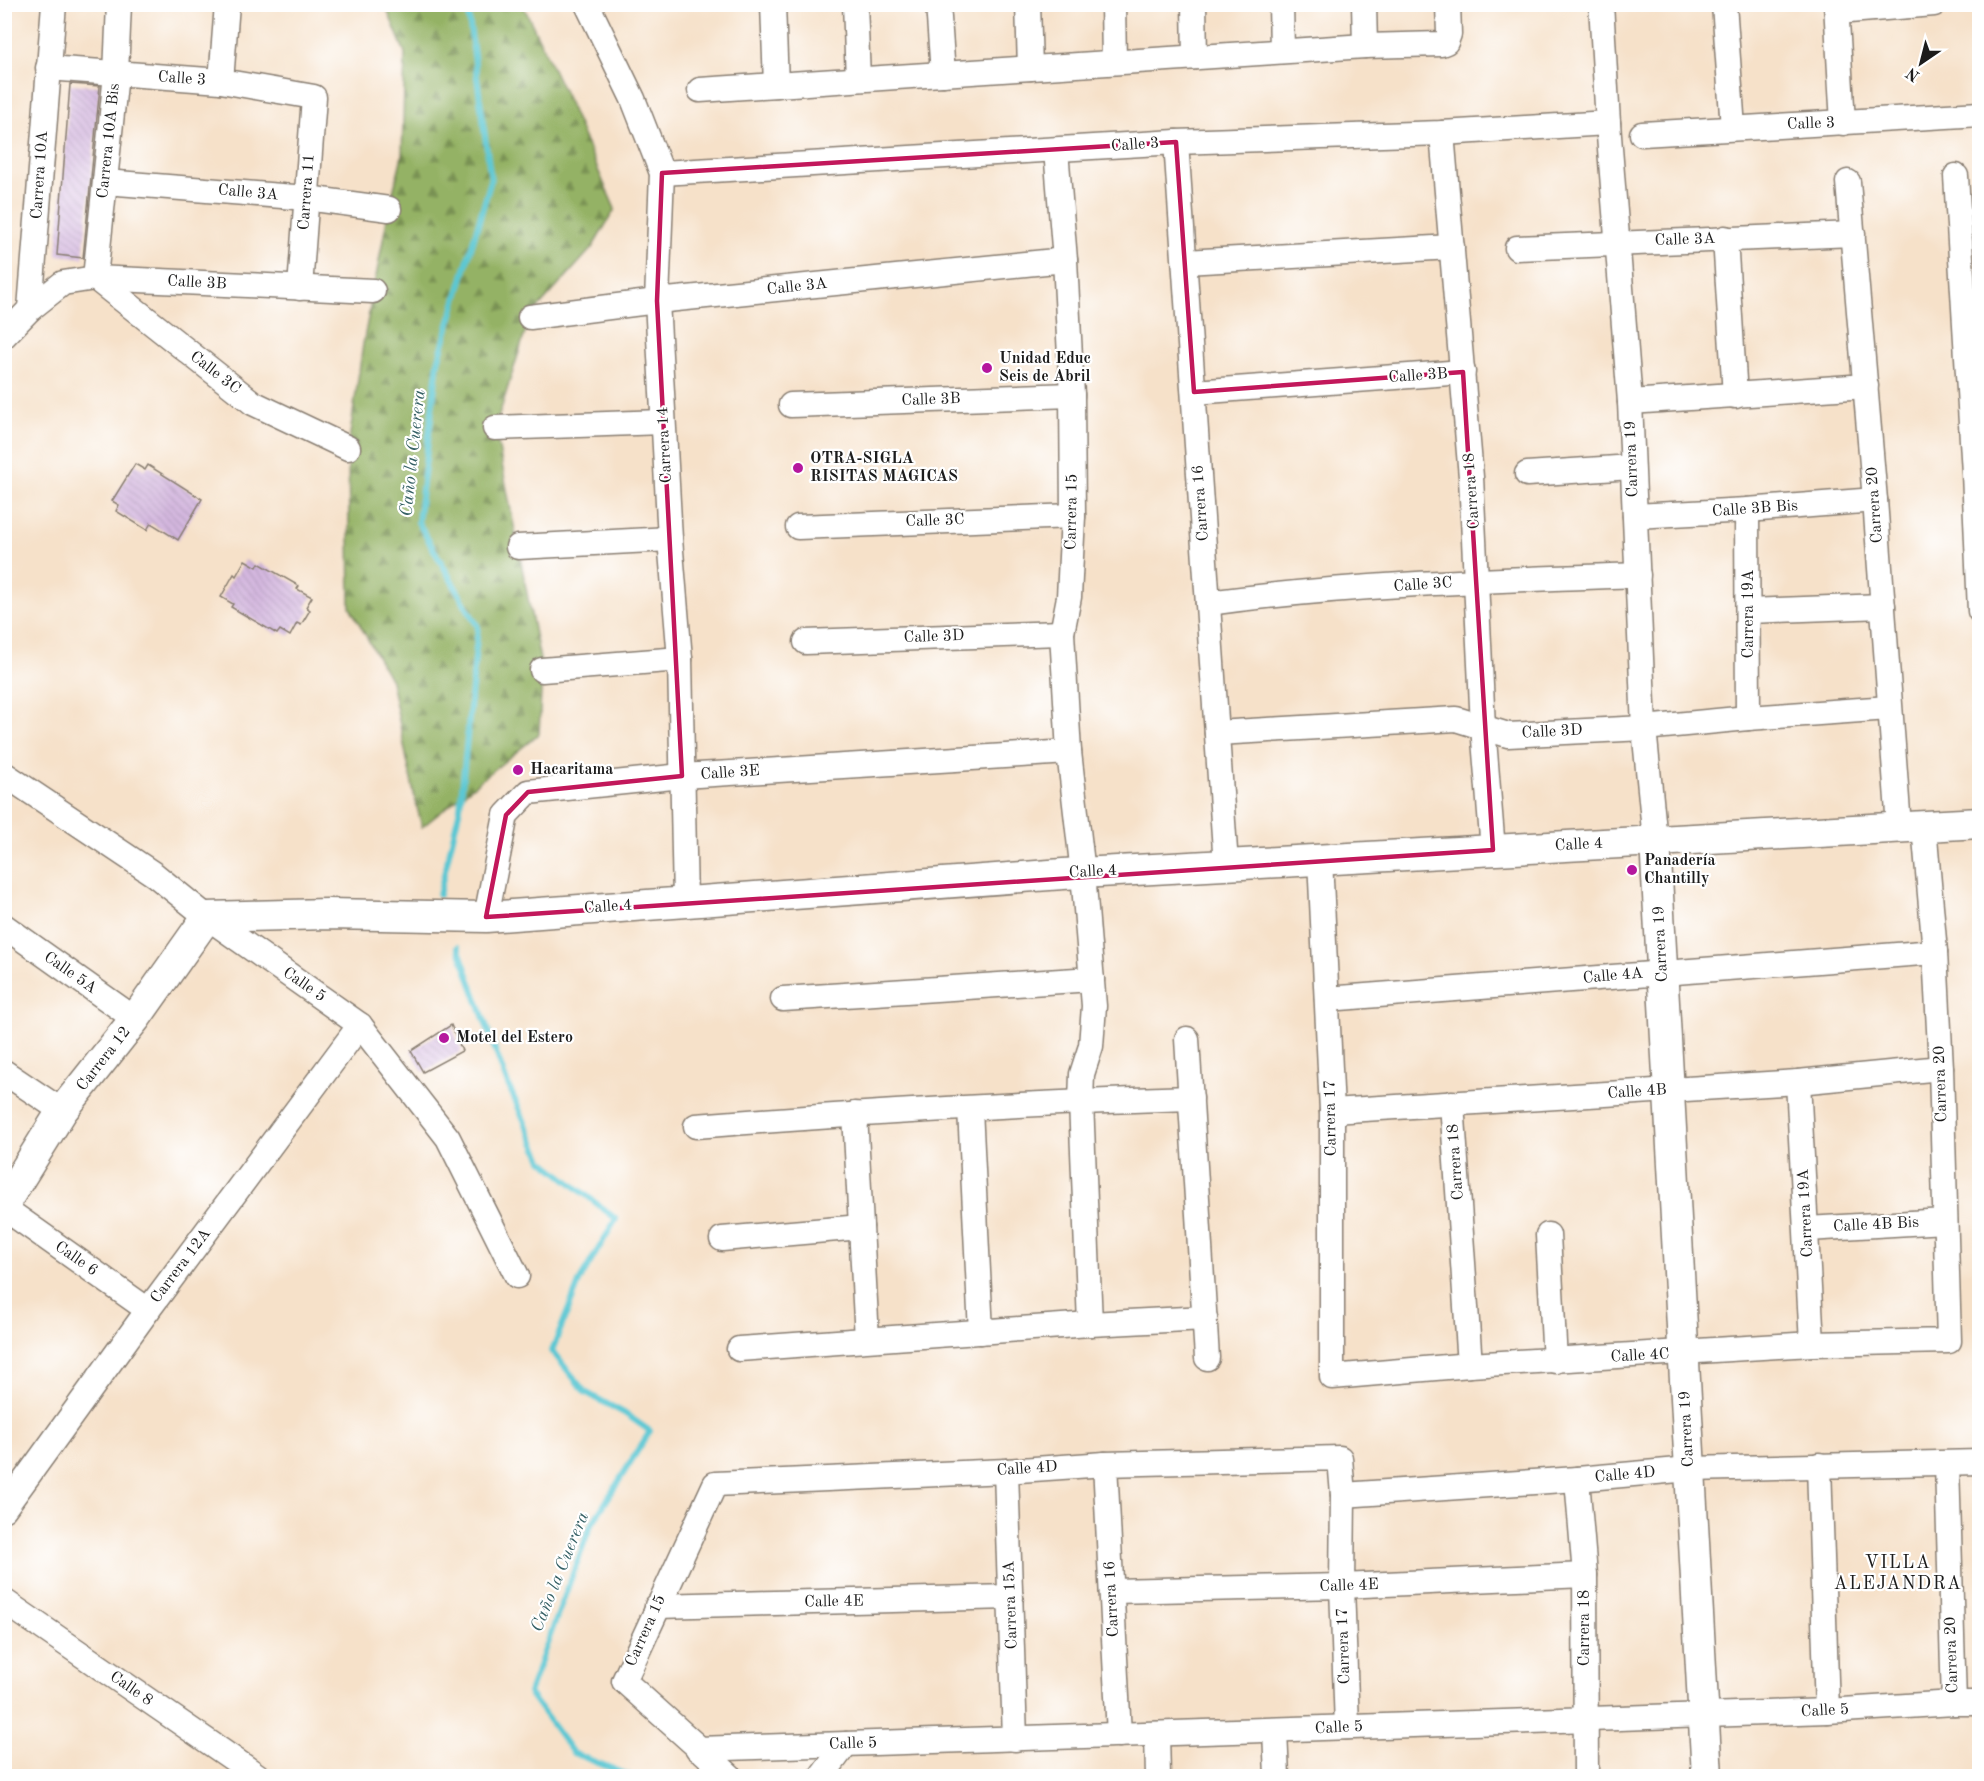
<svg xmlns="http://www.w3.org/2000/svg" width="1984" height="1781" viewBox="0 0 1984 1781" font-family="'Old Standard TT',serif">
<defs>
<pattern id="forest-firs" width="22" height="20" patternUnits="userSpaceOnUse" patternTransform="scale(1.5)"><rect width="22" height="20" fill="#94b265"/><path d="M5 1l3.5 6h-7zM16 11l3.5 6h-7z" fill="#789052"/></pattern>
<pattern id="building-back-hatch" width="6" height="6" patternUnits="userSpaceOnUse" patternTransform="scale(1.5)"><rect width="6" height="6" fill="#d4b7df"/><path d="M-1 5l2 2M0 0l6 6M5-1l2 2" fill="none" stroke="#b59dbf"/></pattern>
</defs>
<rect width="100%" height="100%" fill="#fff"/>
<filter id="ink" filterUnits="userSpaceOnUse"><feTurbulence type="fractalNoise" baseFrequency=".0167" numOctaves="2"/><feDisplacementMap in="SourceGraphic" scale="12" xChannelSelector="R" yChannelSelector="G"/><feConvolveMatrix kernelMatrix="1 2 1 2 8 2 1 2 1" color-interpolation-filters="sRGB"/></filter>
<filter id="wash" filterUnits="userSpaceOnUse"><feTurbulence type="fractalNoise" baseFrequency=".008" numOctaves="4" result="noise"/><feDisplacementMap in="SourceGraphic" scale="24" xChannelSelector="R" yChannelSelector="G"/><feGaussianBlur stdDeviation="1.35" result="paint"/><feColorMatrix in="noise" values="0 0 0 0 0 0 0 0 0 0 0 0 0 0 0 0 0 1.4 0 .05"/><feComposite in="paint" operator="in"/></filter>
<g filter="url(#wash)">
<rect width="100%" height="100%" fill="#f6e1c9"/>
<path fill="url(#forest-firs)" stroke="#586740" stroke-width="1.5" d="M385,5H523L569,103L615,209L592,248L530,317L495,428L542,670L539,734L422,827L415,799L391,681L350,607L348,448L363,344L389,209L402,156L405,53Z"/>
<g fill="none" stroke-linecap="round" stroke-linejoin="round">
<g stroke="#5bc7d3" stroke-width="6">
<path d="M439,895L460,808L478,627L418,522L438,362L491,180L467,4"/>
<path d="M458,947L506,1080L542,1160L616,1219L580,1280L552,1351L585,1392L624,1413L650,1431L590,1527L529,1693L573,1753L631,1776"/>
</g>
</g>
<g id="blocks">
<g fill="url(#building-back-hatch)">
<path d="M70,84L100,86L83,258L57,255Z"/>
<path d="M135,464L145,470L148,465L202,499L178,540L151,523L147,530L116,511L119,505L112,501Z"/>
<path d="M245,560L257,567L259,563L299,586L297,589L312,597L306,607L310,610L301,625L297,623L290,636L280,630L277,634L231,607L233,604L221,597L234,574L236,576Z"/>
<path d="M451,1025L462,1051L423,1072L411,1051Z"/>
</g>
</g>
</g>
<g filter="url(#ink)">
<use href="#blocks" fill-opacity="0" stroke="#897e72" stroke-width="1.5"/>
<g fill="none" stroke-linecap="round" stroke-linejoin="round">
<g stroke="#897e72" stroke-width="27">
<g id="minor">
<path d="M119,4L116,74L95,278L253,403L348,448"/>
<path d="M587,4L633,99L662,173L657,301L670,539L680,659L685,901"/>
<path d="M773,4L776,85"/>
<path d="M855,4L858,79"/>
<path d="M938,4L943,74"/>
<path d="M1028,4L1030,68"/>
<path d="M1113,4L1114,62"/>
<path d="M1194,4L1195,57"/>
<path d="M1281,4L1282,51"/>
<path d="M1364,4L1365,46"/>
<path d="M1601,4L1608,123L1630,402L1644,728L1655,841"/>
<path d="M1724,4L1733,128"/>
<path d="M1836,4L1843,123"/>
<path d="M1837,12L1934,4"/>
<path d="M48,68L221,81L314,97L300,288"/>
<path d="M221,81L227,4"/>
<path d="M700,90L1365,46L1441,44L1446,42L1449,34L1448,4"/>
<path d="M1442,133L1471,477L1483,727L1493,850"/>
<path d="M1642,134L1980,114"/>
<path d="M1176,142L1226,865"/>
<path d="M1056,150L1065,260L1072,395L1073,516L1069,597L1062,633L1069,752L1083,873L1094,1006L1091,1046L1082,1074L1081,1102L1090,1324"/>
<path d="M662,173L1176,142L1442,133L1608,123"/>
<path d="M1956,176L1974,473L1980,611"/>
<path d="M105,182L307,198L389,209"/>
<path d="M1848,182L1875,500L1899,827"/>
<path d="M1725,238L1735,396"/>
<path d="M1517,248L1853,234"/>
<path d="M1185,262L1452,247"/>
<path d="M30,309L54,4"/>
<path d="M530,317L657,301L1065,260"/>
<path d="M4,336L30,309L63,283L95,278L373,291"/>
<path d="M1194,392L1463,372"/>
<path d="M1630,402L1866,386"/>
<path d="M791,405L1072,395"/>
<path d="M495,428L663,422"/>
<path d="M1527,474L1632,467"/>
<path d="M1747,510L1748,718"/>
<path d="M1635,516L1747,510L1875,500"/>
<path d="M798,527L1073,516"/>
<path d="M518,547L670,539"/>
<path d="M1208,603C1351,584 1495,580 1638,575"/>
<path d="M1749,611L1883,606"/>
<path d="M806,642L1062,633"/>
<path d="M542,670L680,659"/>
<path d="M1217,733L1456,719L1508,735L1644,728L1748,718L1889,708"/>
<path d="M4,774L155,875L207,917L360,1025L448,1138L517,1276"/>
<path d="M1320,859L1332,1111V1377L1470,1365L1812,1344L1949,1341L1941,1068L1935,952L1924,826"/>
<path d="M486,917L506,815L528,792L682,776L1069,752"/>
<path d="M4,926L135,1019"/>
<path d="M783,999L1092,979"/>
<path d="M1327,999L1935,952"/>
<path d="M1187,1039L1207,1358"/>
<path d="M4,1072L62,1111"/>
<path d="M1798,1082L1812,1344"/>
<path d="M1452,1103L1470,1365"/>
<path d="M970,1109L981,1332"/>
<path d="M1332,1111L1798,1082L1941,1068"/>
<path d="M855,1114L867,1339"/>
<path d="M696,1126C861,1113 1026,1103 1191,1098"/>
<path d="M4,1208L148,1310"/>
<path d="M1807,1229L1945,1221"/>
<path d="M1548,1235L1555,1361"/>
<path d="M722,1239L861,1227"/>
<path d="M739,1349L1090,1324L1205,1318"/>
<path d="M1105,1464L1119,1735"/>
<path d="M1947,1464L1954,1703"/>
<path d="M1819,1465L1827,1711"/>
<path d="M1006,1471L1015,1739"/>
<path d="M1577,1479L1585,1575L1586,1776"/>
<path d="M1343,1495L1577,1479L1690,1469L1980,1462"/>
<path d="M4,1509L148,1310L360,1025"/>
<path d="M1112,1591L1342,1586L1585,1575"/>
<path d="M4,1601L258,1776"/>
<path d="M657,1606L1011,1597"/>
<path d="M1275,1731L1277,1776"/>
<path d="M1157,1734L1158,1776"/>
<path d="M698,1749L1827,1711L1954,1703H1980"/>
<path d="M730,1776L624,1681L715,1484L1006,1471L1105,1464L1340,1458L1343,1495L1342,1586L1347,1727"/>
<path d="M822,1776L846,1744"/>
</g>
</g>
<g stroke="#897e72" stroke-width="33">
<g id="tertiary">
<path d="M1655,841L1707,1776"/>
<path d="M4,1204L62,1111L135,1019L207,917L328,914L486,917L1063,874L1980,823"/>
</g>
</g>
<use href="#minor" stroke="#fff" stroke-width="24"/>
<use href="#tertiary" stroke="#fff" stroke-width="30"/>
</g>
</g>
<path fill="none" stroke="#c2185b" stroke-width="4.5" stroke-linejoin="round" d="M1176,142L1194,392L1463,372L1493,850L486,917L506,815L528,792L682,776L657,301L662,173Z"/>
<g fill="#b5179e" stroke="#fff" stroke-width="2">
<circle cx="987" cy="368" r="6"/>
<circle cx="798" cy="468" r="6"/>
<circle cx="518" cy="770" r="6"/>
<circle cx="1632" cy="870" r="6"/>
<circle cx="444" cy="1038" r="6"/>
</g>
<g text-anchor="middle" dominant-baseline="central" stroke-width="4.5" stroke-linejoin="round" paint-order="stroke">
<g font-size="16" fill="#1c1c1c" stroke="#fff">
<text transform="translate(182 79) rotate(4)">Calle 3</text>
<text transform="translate(1811 124) rotate(-2)">Calle 3</text>
<text transform="translate(109 141) rotate(-84)">Carrera 10A Bis</text>
<text transform="translate(1135 145) rotate(-4)">Calle 3</text>
<text transform="translate(40 175) rotate(-86)">Carrera 10A</text>
<text transform="translate(307 192) rotate(-86)">Carrera 11</text>
<text transform="translate(248 193) rotate(5)">Calle 3A</text>
<text transform="translate(1685 240) rotate(-2)">Calle 3A</text>
<text transform="translate(197 283) rotate(3)">Calle 3B</text>
<text transform="translate(797 287) rotate(-6)">Calle 3A</text>
<text transform="translate(215 373) rotate(38)">Calle 3C</text>
<text transform="translate(1418 376) rotate(-4)">Calle 3B</text>
<text transform="translate(931 400) rotate(-2)">Calle 3B</text>
<text transform="translate(665 445) rotate(-93)">Carrera 14</text>
<text transform="translate(1632 459) rotate(-92)">Carrera 19</text>
<text transform="translate(1472 491) rotate(-94)">Carrera 18</text>
<text transform="translate(1201 503) rotate(-94)">Carrera 16</text>
<text transform="translate(1875 505) rotate(-94)">Carrera 20</text>
<text transform="translate(1755 509) rotate(-4)">Calle 3B Bis</text>
<text transform="translate(1072 512) rotate(-89)">Carrera 15</text>
<text transform="translate(935 521) rotate(-2)">Calle 3C</text>
<text transform="translate(1423 585) rotate(-4)">Calle 3C</text>
<text transform="translate(1749 614) rotate(-90)">Carrera 19A</text>
<text transform="translate(934 637) rotate(-2)">Calle 3D</text>
<text transform="translate(1552 732) rotate(-3)">Calle 3D</text>
<text transform="translate(730 773) rotate(-4)">Calle 3E</text>
<text transform="translate(1579 845) rotate(-3)">Calle 4</text>
<text transform="translate(1093 872) rotate(-3)">Calle 4</text>
<text transform="translate(608 907) rotate(-4)">Calle 4</text>
<text transform="translate(1661 944) rotate(-93)">Carrera 19</text>
<text transform="translate(70 973) rotate(35)">Calle 5A</text>
<text transform="translate(1613 976) rotate(-5)">Calle 4A</text>
<text transform="translate(304 985) rotate(35)">Calle 5</text>
<text transform="translate(104 1059) rotate(-52)">Carrera 12</text>
<text transform="translate(1941 1084) rotate(-92)">Carrera 20</text>
<text transform="translate(1637 1092) rotate(-4)">Calle 4B</text>
<text transform="translate(1331 1118) rotate(-91)">Carrera 17</text>
<text transform="translate(1456 1162) rotate(-94)">Carrera 18</text>
<text transform="translate(1806 1213) rotate(-93)">Carrera 19A</text>
<text transform="translate(1876 1225) rotate(-3)">Calle 4B Bis</text>
<text transform="translate(76 1259) rotate(35)">Calle 6</text>
<text transform="translate(181 1266) rotate(-53)">Carrera 12A</text>
<text transform="translate(1640 1356) rotate(-3)">Calle 4C</text>
<text transform="translate(1687 1429) rotate(-93)">Carrera 19</text>
<text transform="translate(1027 1469) rotate(-4)">Calle 4D</text>
<text transform="translate(1625 1475) rotate(-5)">Calle 4D</text>
<text transform="translate(1349 1586) rotate(-2)">Calle 4E</text>
<text transform="translate(1112 1599) rotate(-93)">Carrera 16</text>
<text transform="translate(834 1602) rotate(-1)">Calle 4E</text>
<text transform="translate(1011 1605) rotate(-92)">Carrera 15A</text>
<text transform="translate(1585 1628) rotate(-90)">Carrera 18</text>
<text transform="translate(646 1631) rotate(-66)">Carrera 15</text>
<text transform="translate(1344 1646) rotate(-92)">Carrera 17</text>
<text transform="translate(1952 1655) rotate(-92)">Carrera 20</text>
<text transform="translate(131 1689) rotate(35)">Calle 8</text>
<text transform="translate(1825 1711) rotate(-3)">Calle 5</text>
<text transform="translate(1339 1728) rotate(-3)">Calle 5</text>
<text transform="translate(853 1744) rotate(-2)">Calle 5</text>
</g>
<g font-size="16" font-weight="bold" fill="#1c1c1c" stroke="#fff" text-anchor="start">
<text x="999" y="359">Unidad Educ<tspan x="999" dy="18">Seis de Abril</tspan></text>
<text x="810" y="459">OTRA-SIGLA<tspan x="810" dy="18">RISITAS MAGICAS</tspan></text>
<text x="530" y="770">Hacaritama</text>
<text x="1644" y="861">Panadería<tspan x="1644" dy="18">Chantilly</tspan></text>
<text x="456" y="1038">Motel del Estero</text>
</g>
<g font-size="18" font-style="italic" fill="#356065" stroke="#fff">
<text transform="translate(413 453) rotate(-84)">Caño la Cuerera</text>
<text transform="translate(560 1572) rotate(-68)">Caño la Cuerera</text>
</g>
<g font-size="18" letter-spacing="1.5" fill="#1c1c1c" stroke="#fff">
<text x="1898" y="1563">VILLA<tspan x="1898" dy="21">ALEJANDRA</tspan></text>
</g>
</g>
<rect width="1984" height="1781" fill="none" stroke="#fff" stroke-width="24"/>
<g transform="translate(1921 63) rotate(215)" stroke="#ffffff" stroke-width="4.5" paint-order="stroke">
<path d="M0-4.5L10 22L0 15L-10 22Z" fill="#1c1c1c"/>
<text y="-9" font-size="16" font-weight="bold" text-anchor="middle" fill="#1c1c1c">N</text>
</g>
</svg>
